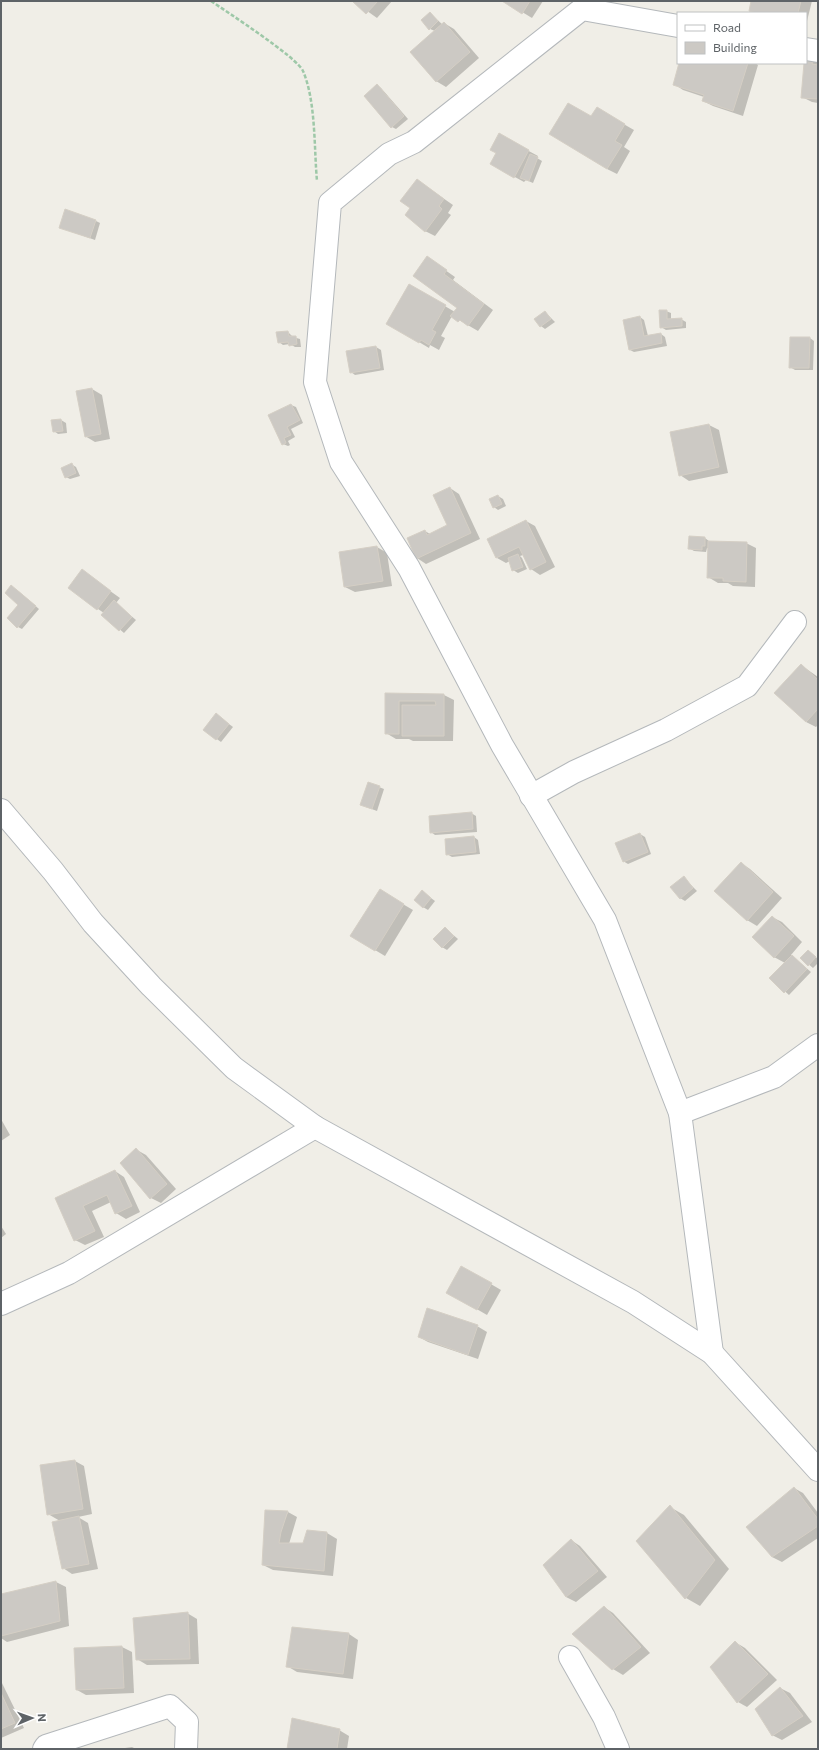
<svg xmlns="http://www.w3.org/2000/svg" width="819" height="1750" viewBox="0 0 819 1750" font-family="Commissioner,sans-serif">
<rect width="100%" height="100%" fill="#f0eee7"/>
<g fill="#0003">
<path d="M353,1H392L377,18Z"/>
<path d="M504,1H543L532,18Z"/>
<path d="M752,1H812L806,25V13H754L750,11Z"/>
<path d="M430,13L443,25L444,23L454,29L479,58L446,87L436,81L435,31L430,29Z"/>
<path d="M813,60L818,63V103L812,102L802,97L805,63Z"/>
<path d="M680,63H755L758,65L743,116L713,106L703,101L704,97L683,90L674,84Z"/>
<path d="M377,85L381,88L408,119L396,129L392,127Z"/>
<path d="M606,114L634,130L624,147L630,151L617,174L607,169L591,117Z"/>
<path d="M499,135L538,156L537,158L542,161L533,183L526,180L524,182L491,164L497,152Z"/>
<path d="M417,180L453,205L448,213L451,215L435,236L425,231L411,208Z"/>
<path d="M96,221L100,223L95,240L61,228Z"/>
<path d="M428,258L455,277L453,280L493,310L478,331L452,316L441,336L445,338L439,350L430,345L429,348L387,323L409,285L455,312L458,308Z"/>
<path d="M666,311L671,313V320L681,319L686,322V328L666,330L661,327Z"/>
<path d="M545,312L555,322L545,329L541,326Z"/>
<path d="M640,317L644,320L648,336L661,334L665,337L667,346L634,352L630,350Z"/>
<path d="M288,332L293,337L300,339L301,347H295L290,344L283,345L279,342Z"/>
<path d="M810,338L814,341L813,370H795L790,367Z"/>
<path d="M376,347L381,350L384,370L355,375L351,372Z"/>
<path d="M92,389L102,395L110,439L95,442L85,436L77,392Z"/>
<path d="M291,405L296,407L303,423L291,429L295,437L288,441L290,445L288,446L283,444L270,415Z"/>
<path d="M61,420L66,423L67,433L58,434L54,431Z"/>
<path d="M709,425L719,430L728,473L689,481L680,475L671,433Z"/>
<path d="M71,464L76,467L80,476L70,479L66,477Z"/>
<path d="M450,488L459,494L480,539L426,564L417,558L425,531L430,534L448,526Z"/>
<path d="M498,496L503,499L506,506L498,510L494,507L491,499Z"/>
<path d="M526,521L535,526L555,567L540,575L531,569L523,555L520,556L522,558L527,569L518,573L513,570L510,561L506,563L497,558Z"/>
<path d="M690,537L705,538L710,542L746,543L756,548L755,587L733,586L728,583H718L708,577L709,548H707L706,552L694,551L689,548Z"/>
<path d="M377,547L387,553L392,586L355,592L345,587Z"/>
<path d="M82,571L120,598L116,603L136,620L124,633L103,615L104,613L98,609Z"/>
<path d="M16,589L39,609L22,629L18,627L19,605Z"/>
<path d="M801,665L818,677V725L816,727L806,722L776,692Z"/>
<path d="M386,694L444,695L454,700L453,741H413L409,739H396L386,733Z"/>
<path d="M217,715L233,727L221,742L204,730Z"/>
<path d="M369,783L384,789L377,811L366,807Z"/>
<path d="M471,813L476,816L477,832L435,835L431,832Z"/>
<path d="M640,834L645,837L651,854L628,864L623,861Z"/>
<path d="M474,837L478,840L480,854L452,857L447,854Z"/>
<path d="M741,863L750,869L782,898L757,926L747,920Z"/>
<path d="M684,878L697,891L685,901L680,898Z"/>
<path d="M423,892L435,901L428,910L423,907Z"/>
<path d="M389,896L413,910L385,956L375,950Z"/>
<path d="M772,917L782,922L802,942L791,955L811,972L789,995L770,978L785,963L774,957Z"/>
<path d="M445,928L458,939L447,950L442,947Z"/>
<path d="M809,951L818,959V963L813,968L801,958Z"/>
<path d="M1,1119L10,1135L1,1141Z"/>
<path d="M137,1150L146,1155L176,1189L161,1203L151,1198Z"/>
<path d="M115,1171L124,1177L140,1212L126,1219L116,1213L111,1202L92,1211L104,1237L85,1245L75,1240L56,1199Z"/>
<path d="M1,1226L6,1234L1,1238Z"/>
<path d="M462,1267L501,1290L487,1315L447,1292Z"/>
<path d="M477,1326L487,1332L478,1359L428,1342L419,1337Z"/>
<path d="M75,1461L84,1466L92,1514L78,1517L88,1523L98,1569L72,1574L63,1568L60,1521L48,1514Z"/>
<path d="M794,1488L803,1493L818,1513V1538L782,1562L772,1557Z"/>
<path d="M670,1507L684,1515L729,1569L700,1606L686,1598Z"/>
<path d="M288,1512L297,1517L289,1544H304L308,1531L327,1533L337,1539L333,1576L273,1570L263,1565Z"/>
<path d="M571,1540L580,1546L607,1577L576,1602L566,1597L545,1565Z"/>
<path d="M56,1582L66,1587L69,1626L7,1642L1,1638V1595Z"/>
<path d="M604,1607L613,1613L650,1653L623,1675L613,1669L574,1634Z"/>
<path d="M187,1613L197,1619L199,1664L147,1665L137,1659Z"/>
<path d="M293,1628L349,1634L358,1640L353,1679L297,1672L287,1666Z"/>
<path d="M735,1642L745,1648L777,1680L747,1707L738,1702Z"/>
<path d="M122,1647L132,1652L134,1693L86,1695L77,1690L75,1649Z"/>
<path d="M1,1681L24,1728L1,1738Z"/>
<path d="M780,1688L790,1693L812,1722L782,1740L772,1735Z"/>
<path d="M339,1730L349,1736L347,1749H288Z"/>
<path d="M132,1747L136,1749H118Z"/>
</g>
<g fill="#ccc9c4" stroke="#d5cfc5">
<path d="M352,1H378L366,14Z"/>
<path d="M502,1H530L522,14Z"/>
<path d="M751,1H801L798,13H757L749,11Z"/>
<path d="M430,12L438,21L429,30L421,20Z"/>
<path d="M444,22L470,52L436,82L410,52Z"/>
<path d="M806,58L813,59L812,64L818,65V99L801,98L804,63H806Z"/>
<path d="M679,63H748L733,111L702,101L704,95L673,85Z"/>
<path d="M377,84L404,116L391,128L364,96Z"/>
<path d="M568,103L591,116L597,107L625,124L615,141L622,145L607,169L549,134Z"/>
<path d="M499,133L529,150L514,178L490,164L496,153L490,150Z"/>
<path d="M530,154L538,157L529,181L520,178Z"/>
<path d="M417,179L444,199L439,206L442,209L425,232L405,215L410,208L400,201Z"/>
<path d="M65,209L96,220L90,238L59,228Z"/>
<path d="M427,256L447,270L444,274L484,304L468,326L460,320L458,322L450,316L457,308L413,276Z"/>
<path d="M409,284L446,305L432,330L436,332L429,345L421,340L419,343L386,324Z"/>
<path d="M659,310H667V319L682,318V326L660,328Z"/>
<path d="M545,311L551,319L540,327L534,319Z"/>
<path d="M640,316L644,336L661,333L662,343L629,350L623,320Z"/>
<path d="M288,331L289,336H296L297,344L289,346L288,342L278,343L276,332Z"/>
<path d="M790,337H810L809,368H789Z"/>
<path d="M376,346L380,368L350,373L346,351Z"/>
<path d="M92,388L101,434L85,437L76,391Z"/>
<path d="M291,404L300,420L287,427L291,435L284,438L286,443L282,445L268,415Z"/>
<path d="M61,419L63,431L53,432L51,420Z"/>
<path d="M709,424L719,467L679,476L670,432Z"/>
<path d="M72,463L76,473L65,478L61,468Z"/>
<path d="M450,487L471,533L416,559L407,538L425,530L427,535L447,525L433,495Z"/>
<path d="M498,495L502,504L493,508L489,499Z"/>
<path d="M526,520L546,562L530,570L519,547L496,558L487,539Z"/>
<path d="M689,536L705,537V546H702V550L688,549Z"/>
<path d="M708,541L747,542L746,582L723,581V578H707Z"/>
<path d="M377,546L383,581L344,587L339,552Z"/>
<path d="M518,554L523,567L512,571L508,558Z"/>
<path d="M82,569L111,591L97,610L68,588Z"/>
<path d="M11,585L36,606L17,628L7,618L18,605L5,593Z"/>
<path d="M114,600L132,617L119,631L101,615Z"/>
<path d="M801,664L818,680V709L806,722L774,693Z"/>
<path d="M385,693L444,694V736H402V705H436L435,701H399V734H385Z"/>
<path d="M216,713L229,724L216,740L203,730Z"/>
<path d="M368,782L380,786L372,809L360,805Z"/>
<path d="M472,812L473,829L430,833L429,816Z"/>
<path d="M640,833L648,852L623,862L615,843Z"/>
<path d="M474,836L476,852L446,855L445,839Z"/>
<path d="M741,862L773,892L747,921L714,891Z"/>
<path d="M684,876L693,888L680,899L670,887Z"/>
<path d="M380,889L404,904L375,951L350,936Z"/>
<path d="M422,890L431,898L423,908L414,900Z"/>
<path d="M772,916L794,936L774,958L752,937Z"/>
<path d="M445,927L454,936L442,948L433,939Z"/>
<path d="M808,950L816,957L808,966L800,958Z"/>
<path d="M792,955L807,969L784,993L769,978Z"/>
<path d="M136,1148L167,1184L150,1199L120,1163Z"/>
<path d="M115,1170L132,1206L115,1214L107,1195L83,1206L95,1231L74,1241L55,1198Z"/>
<path d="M461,1266L492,1283L477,1310L446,1293Z"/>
<path d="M427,1308L478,1325L468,1355L418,1337Z"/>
<path d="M75,1460L83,1509L47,1515L40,1465Z"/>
<path d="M794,1487L818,1519V1526L772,1557L746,1527Z"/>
<path d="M670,1505L715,1560L685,1599L636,1541Z"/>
<path d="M265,1510L288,1511L281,1532L279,1543H303L307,1530L327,1532L324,1571L262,1565Z"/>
<path d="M79,1516L89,1564L62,1569L52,1522Z"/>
<path d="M571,1539L598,1571L566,1597L543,1565Z"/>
<path d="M56,1581L60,1621L1,1636V1594Z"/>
<path d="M604,1606L641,1647L612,1670L572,1634Z"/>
<path d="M188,1612L190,1659L136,1660L133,1618Z"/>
<path d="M292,1627L349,1633L343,1674L286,1667Z"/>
<path d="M735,1641L768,1674L737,1703L710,1667Z"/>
<path d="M122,1646L124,1688L76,1690L74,1648Z"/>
<path d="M780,1687L803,1716L772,1736L755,1709Z"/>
<path d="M1,1693L15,1723L1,1729Z"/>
<path d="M292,1718L340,1729L337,1749H287Z"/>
</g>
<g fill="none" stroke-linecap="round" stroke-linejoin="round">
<g stroke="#b4b8bb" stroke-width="24">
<g id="street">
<path d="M678,26L582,9L414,142L389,154L330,203L315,382L341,462L409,568L502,745L605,920L680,1113L712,1353"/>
<path d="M806,49L818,51"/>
<path d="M531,796L574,772L666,730L747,686L795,622"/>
<path d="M1,810L53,871L93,923L151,986L234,1068L315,1127L633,1302L712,1353L818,1470"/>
<path d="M680,1113L774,1077L818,1045"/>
<path d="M1,1304L69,1273L315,1127"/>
<path d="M570,1657L604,1717L618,1749"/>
<path d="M44,1749L46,1746L170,1706L187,1722L186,1749"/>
</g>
</g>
<path stroke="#9ec8a8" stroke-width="2.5" stroke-dasharray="4 2" stroke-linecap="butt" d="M211,1C227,12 298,58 303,71C316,101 314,149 317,181"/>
<use href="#street" stroke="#fff" stroke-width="22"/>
</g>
<rect width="819" height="1750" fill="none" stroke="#5e6367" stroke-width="4"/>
<rect x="677" y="12" width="130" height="52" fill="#ffffff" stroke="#bfc1c2"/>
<rect x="685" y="25" width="20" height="6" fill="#ffffff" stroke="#bfc1c2"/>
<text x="713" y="32" font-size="12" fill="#5e6367">Road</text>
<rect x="685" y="42" width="20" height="12" fill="#ccc9c4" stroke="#bfc1c2"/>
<text x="713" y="52" font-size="12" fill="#5e6367">Building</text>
<g transform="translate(32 1718) rotate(88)" stroke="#ffffff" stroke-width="3" paint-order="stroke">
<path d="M0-3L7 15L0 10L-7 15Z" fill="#5e6367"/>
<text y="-6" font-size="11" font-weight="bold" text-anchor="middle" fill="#5e6367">N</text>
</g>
</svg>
